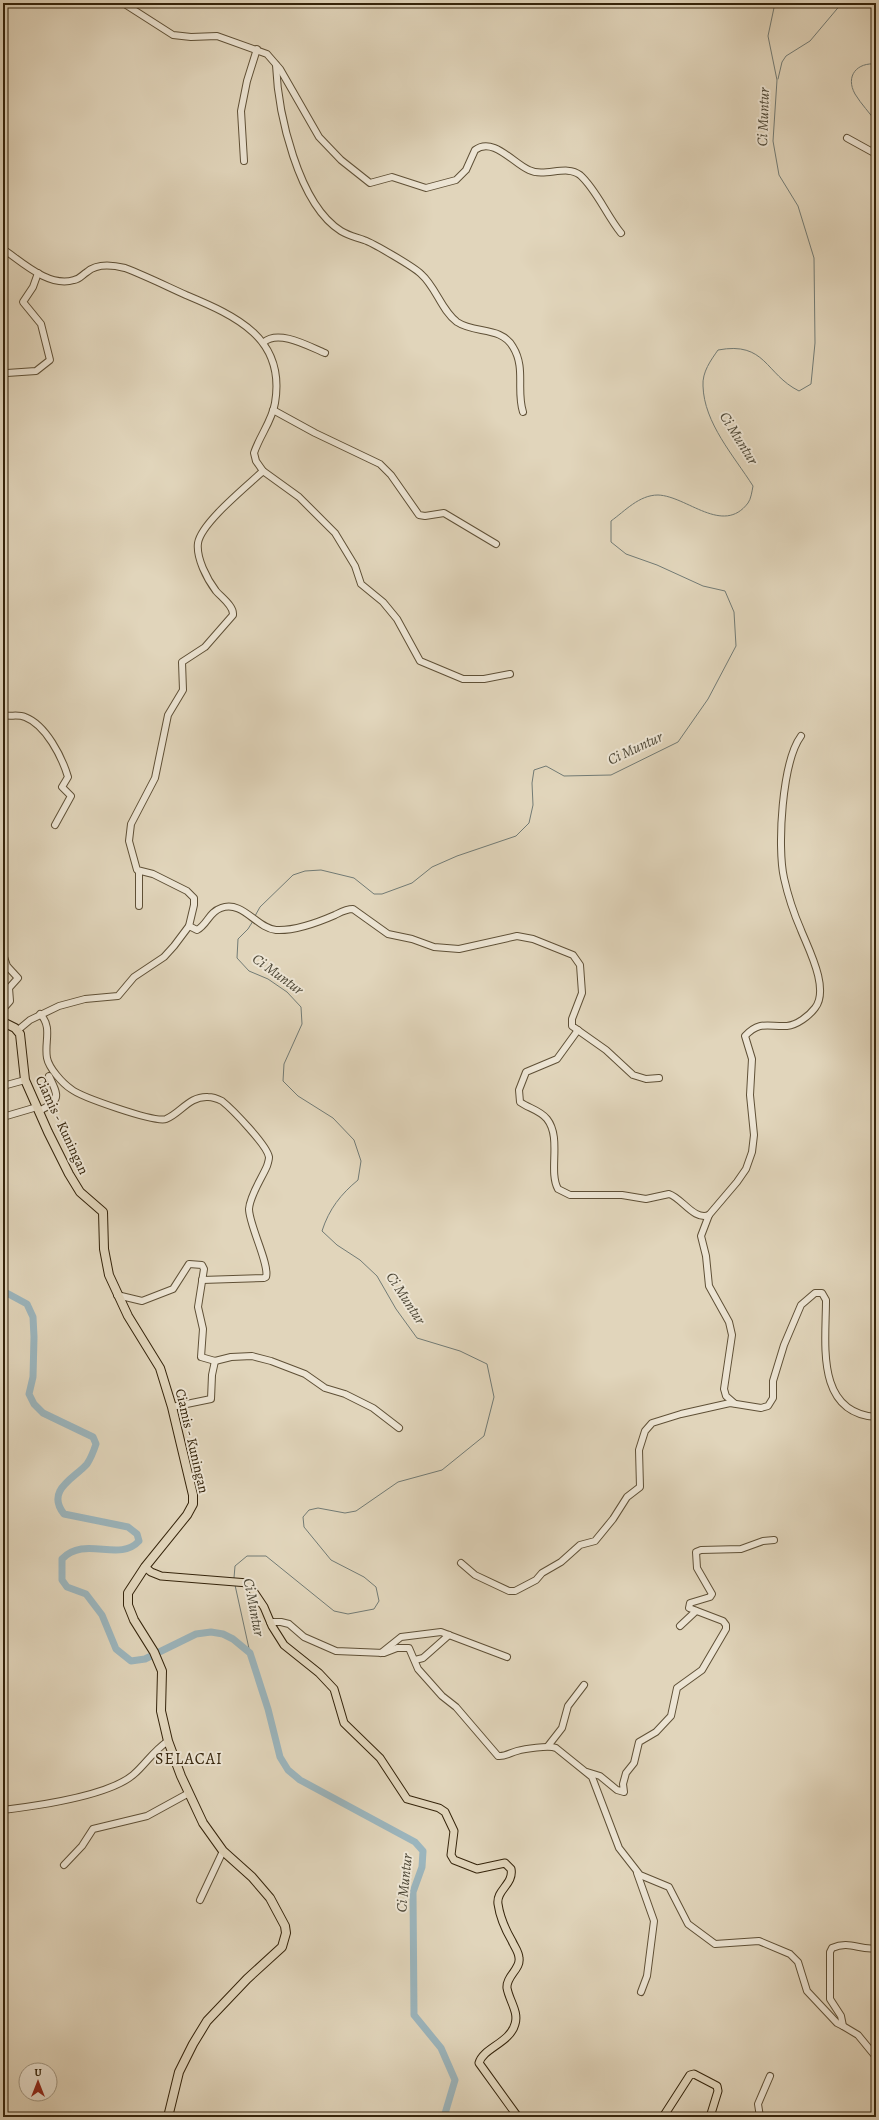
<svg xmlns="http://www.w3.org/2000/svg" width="879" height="2120" viewBox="0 0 879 2120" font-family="Alegreya,serif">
<rect width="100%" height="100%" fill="#e1d5bb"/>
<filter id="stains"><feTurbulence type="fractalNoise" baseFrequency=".005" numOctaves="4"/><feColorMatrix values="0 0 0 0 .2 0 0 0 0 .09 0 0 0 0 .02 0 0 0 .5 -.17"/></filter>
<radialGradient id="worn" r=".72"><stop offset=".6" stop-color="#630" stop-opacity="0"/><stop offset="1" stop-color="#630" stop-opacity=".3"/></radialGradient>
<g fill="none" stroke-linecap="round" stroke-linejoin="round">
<g stroke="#727b75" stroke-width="1">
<path d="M876,64C857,62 845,76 855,94C861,104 870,113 876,122"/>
<path d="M778,79L782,62L786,56L810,41L842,3"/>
<path d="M255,916L260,907L293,875L305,871L321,870L354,878L374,894H382L412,883L432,867L457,856L516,836L529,823L533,805L532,783L534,770L546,766L564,776L611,775L678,742L708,699L736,646L734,612L725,591L703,586L657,565L626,554L611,542V521C625,511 639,495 658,495C687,496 723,536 748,503C751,499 752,491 753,486C734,456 704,423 703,386C702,372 711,360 718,350C766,341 765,374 799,391L811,384L815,343L814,258L798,206L779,175L773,141L777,80L768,36L775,3"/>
<path d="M234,1578L235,1566L247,1556H266L334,1611L348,1614L374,1609L379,1601L376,1587L364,1577L331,1560L304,1527L303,1517L309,1510L318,1508L345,1513L356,1511L398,1482L442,1470L484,1436L494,1397L487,1364L460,1351L417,1338L396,1309L377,1276L360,1260L337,1245L322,1231C329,1209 341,1194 358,1180L361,1161L354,1140L333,1118L298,1096L283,1081L284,1064L302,1024L301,1007L287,992L268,979L249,971L237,958L238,939L248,929L253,921"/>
<path d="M235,1585L250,1653"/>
</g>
<path stroke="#9bb5bd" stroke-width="7" d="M3,1291L27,1304L33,1317L34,1337L33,1377L29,1394L34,1404L43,1413L93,1437L96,1444C94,1450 91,1458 87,1464C75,1478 45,1490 64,1514L128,1527L137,1534L139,1541C119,1563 85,1535 62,1559V1580L67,1587L86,1594L102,1615L116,1649L131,1661L145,1659L196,1634L211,1632L223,1634L233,1639L250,1653L268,1709L280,1757L288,1770L300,1780L415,1842L423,1851L422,1867L413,1892L414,2015L441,2048L455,2080L444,2117"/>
<g stroke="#5f5036" stroke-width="8">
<g id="minor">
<path d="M123,3L173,35L191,37L217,36L267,54L280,69L319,137L341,160L370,183L392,177L426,188L456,180L466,170L475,150C493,136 514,164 529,170C545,178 566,164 580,175C596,189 607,216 621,233"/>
<path d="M276,65C278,113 298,204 341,231C349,236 356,237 364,240C373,243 414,267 421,274C436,287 441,310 457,322C475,334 501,326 513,347C526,368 516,390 523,412"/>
<path d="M847,138L876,154"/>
<path d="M244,161L241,111L247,81L257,49"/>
<path d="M3,249C22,262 49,288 74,280C80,279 82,275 87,272C97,263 113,265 125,268C146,276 166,286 186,295C236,316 286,338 275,403C272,421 260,435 254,453L256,461L263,471L299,497L335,533L355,566L361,584L383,602L397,619L420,661L463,679H484L510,674"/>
<path d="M264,342C279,329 310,347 325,353"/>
<path d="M7,373L36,371L50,360L41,324L23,302L33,287L38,273"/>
<path d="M273,410L315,433L380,464L391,475L419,515L425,516L444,513L496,544"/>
<path d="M3,715C10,717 18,714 25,717C46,725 62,757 68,777L62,787L71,796L55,825"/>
<path d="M139,871V906"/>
<path d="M189,926L197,930C207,925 209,912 221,908C243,900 256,928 276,930C294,931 319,922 335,915C341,912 346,909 353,909L388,934L412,939L434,947L459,949L517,936L533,939L573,955L580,965L582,993L572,1019V1026L606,1050L633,1075L646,1079L659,1078"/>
<path d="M3,954L7,966L18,978L9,988L10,1001L3,1009"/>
<path d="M40,1014C53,1027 44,1042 47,1058C49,1068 62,1083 71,1089C81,1097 155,1123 166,1119C181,1113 189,1096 208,1097C212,1097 218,1099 222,1101C232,1109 267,1145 269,1157C269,1160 268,1163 267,1166C262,1178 250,1195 249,1209C249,1225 270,1265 266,1277L264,1278L202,1280"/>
<path d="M18,1030L30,1020L59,1006L85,999L118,996L134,977L164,957L174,946L189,926L194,905V898L187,891L153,874L137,870L129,841L131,824L155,778L168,715L183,690L182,662L205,647L233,615C234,606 221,597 216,591C207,579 196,558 198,543C201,523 247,486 263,471"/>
<path d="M578,1030L557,1059L526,1072L519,1090L520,1102C528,1108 540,1110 547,1119C562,1138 548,1171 558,1189L570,1195H622L646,1199L669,1194C682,1198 694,1221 709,1215L737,1182L746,1169L752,1152L754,1135L750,1095L752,1059L745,1036C760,1020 769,1027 787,1026C797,1025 809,1016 815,1008C830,989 808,948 801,930C794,914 788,896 784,878C777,847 782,762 801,736"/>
<path d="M3,1086L25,1080"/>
<path d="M39,1111C61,1100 59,1097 49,1076"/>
<path d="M3,1117L37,1107"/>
<path d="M709,1215L701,1236L706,1256L709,1286L729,1322L732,1335L724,1389L726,1396L734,1403"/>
<path d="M117,1295L142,1301L173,1289L189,1264L202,1265L204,1269L198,1307L203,1329L201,1357L215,1361L231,1357L252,1356L271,1361L305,1374L325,1388L345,1394L373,1408L399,1428"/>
<path d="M172,1407L211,1399L212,1375L215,1361"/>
<path d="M461,1563L475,1575L509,1591H515L536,1580L542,1573L561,1562L580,1545L595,1541L613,1519L627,1497L640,1487L639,1450L645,1431L652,1423L681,1414L730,1403L761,1408L768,1406L773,1398V1381L784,1345L801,1305L815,1293H822L826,1300C826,1343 815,1413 876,1417"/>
<path d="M270,1622H281L289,1624L304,1637L336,1651L384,1653L397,1648H409L418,1669L442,1696L456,1707L498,1756C504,1757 510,1753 517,1751C524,1749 549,1745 556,1748L592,1777L619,1848L640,1875L669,1887L688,1924L715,1944L759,1941L790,1954L798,1962L807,1991L837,2023L843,2026"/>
<path d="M680,1626L696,1611"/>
<path d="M381,1653L401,1637L441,1632L507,1657"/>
<path d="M415,1660L423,1658L449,1635"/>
<path d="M548,1746L562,1728L568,1706L584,1685"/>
<path d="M587,1772L600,1776L617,1790L624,1792L623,1784L626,1773L634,1763L639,1742L656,1732L671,1716L677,1688L702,1670L726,1629V1625L723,1621L689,1608L690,1603L710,1597L712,1594L697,1568L696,1552L701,1550L741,1549L763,1541L774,1540"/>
<path d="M3,1810C36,1806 108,1796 133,1775C146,1764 152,1752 168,1741"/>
<path d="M64,1865L82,1846L93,1829L147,1816L189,1793"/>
<path d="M637,1873L654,1921L647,1976L641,1992"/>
<path d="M200,1900L223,1851"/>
<path d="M876,1948C860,1951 850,1940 832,1948L830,1952V1999L841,2016L843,2026L858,2035L876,2057"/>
<path d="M760,2117L758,2104L770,2076"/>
</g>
</g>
<g stroke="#34230a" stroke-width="9">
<g id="major">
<path d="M145,1567L151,1572L161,1576L248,1583L264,1607L272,1626L284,1645L319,1673L334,1689L344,1723L380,1758L407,1799L439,1808L445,1812L454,1831L451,1855L454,1860L477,1869L505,1863L511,1869C514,1884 496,1890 498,1904C500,1918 505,1929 512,1941C514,1946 519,1952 519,1958C521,1969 506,1976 507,1988C509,2000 519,2012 515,2024C510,2043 483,2048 479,2063L518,2117"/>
<path d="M663,2117L690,2075L694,2074L717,2086L718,2091L710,2117"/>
</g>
</g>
<g stroke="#34230a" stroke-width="10">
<path id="highway" d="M3,1022L15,1028L20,1034L25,1080L48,1132L69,1174L80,1192L103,1212L104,1249L109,1275L128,1316L160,1368L172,1407L193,1495V1504L187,1515L145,1567L128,1593V1605L134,1620L154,1652L162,1671L161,1711L168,1741L181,1776L203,1823L223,1851L252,1877L270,1898L285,1926L286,1933L282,1947L247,1979L207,2021L193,2044L179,2072L168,2117"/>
</g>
<use href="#minor" stroke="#ece4d3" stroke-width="6"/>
<use href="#major" stroke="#e1d5bb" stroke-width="7"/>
<use href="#highway" stroke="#e1d5bb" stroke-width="8"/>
</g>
<g text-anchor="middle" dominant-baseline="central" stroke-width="4" stroke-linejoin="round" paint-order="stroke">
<g font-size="14" fill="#34230a" stroke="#ece4d3">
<text transform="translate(62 1125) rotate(65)">Ciamis - Kuningan</text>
<text transform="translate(192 1441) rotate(77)">Ciamis - Kuningan</text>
</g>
<g font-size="15" font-style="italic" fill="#4e4837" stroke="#ece4d3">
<text transform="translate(763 117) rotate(-88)">Ci Muntur</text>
<text transform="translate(739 438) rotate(58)">Ci Muntur</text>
<text transform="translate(635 748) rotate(-25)">Ci Muntur</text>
<text transform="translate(278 974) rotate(36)">Ci Muntur</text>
<text transform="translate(406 1298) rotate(57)">Ci Muntur</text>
<text transform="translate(254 1607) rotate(79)">Ci Muntur</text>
<text transform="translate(404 1883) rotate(-84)">Ci Muntur</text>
</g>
<g font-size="16" letter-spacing="1" fill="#34230a" stroke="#ece4d3">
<text x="189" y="1759">SELACAI</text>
</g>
</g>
<rect width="879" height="2120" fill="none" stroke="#e1d5bb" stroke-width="16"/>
<rect x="4" y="4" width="871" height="2112" fill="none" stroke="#34230a" stroke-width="2"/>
<rect x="8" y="8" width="863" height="2104" fill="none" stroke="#34230a"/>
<g transform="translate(38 2082)"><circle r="19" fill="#ece4d3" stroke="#a29783"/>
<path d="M0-3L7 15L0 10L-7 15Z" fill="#8f2418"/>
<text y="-6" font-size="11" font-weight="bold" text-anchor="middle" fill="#34230a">U</text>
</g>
<rect width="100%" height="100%" filter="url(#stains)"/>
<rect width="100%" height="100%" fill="url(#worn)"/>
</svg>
